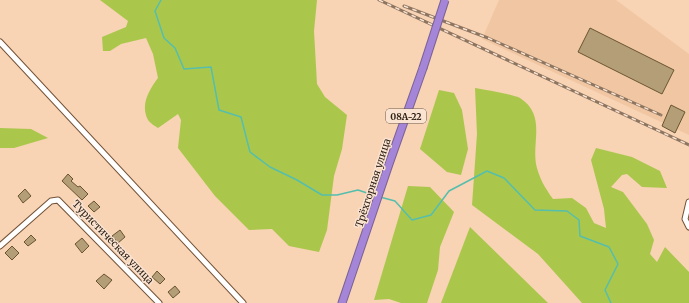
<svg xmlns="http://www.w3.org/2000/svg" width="689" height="303" viewBox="0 0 689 303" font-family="Merriweather,serif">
<rect width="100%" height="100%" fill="#f8d3b4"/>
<path fill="#f1c7a3" d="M499,0H616L689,54V135L482,39Z"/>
<g fill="#aac74c">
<path d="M100,0H317L314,31L317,84L325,97L347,115L342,149L334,176L327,230L319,252L289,246L272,229L249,230L215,196L178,148L181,120L178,114L158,128C155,126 150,123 148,120C140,105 149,90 158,78L153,54L146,38L121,44L110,51H103L102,37L126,27L128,21Z"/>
<path d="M475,88C485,90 513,94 520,98C546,115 532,141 536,164C539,178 545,188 553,199L572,198L586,208L594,223L606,228L604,209L591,160L596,148L632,157L660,171L667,188L642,187L627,174L622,175L611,187L623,192L647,224L654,240L650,254L657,262L665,247L689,272V303H582L538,254L472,205L477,134Z"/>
<path d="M439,90L454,93L462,110L468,149L461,175L447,172L420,149Z"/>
<path d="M0,128L31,129L48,138L14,148H0Z"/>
<path d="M408,186L430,187L454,212L440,247L438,270L427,303H401L389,299L374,300Z"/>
<path d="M470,227L548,303H441Z"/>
</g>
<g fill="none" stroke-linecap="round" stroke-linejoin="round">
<g stroke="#56bead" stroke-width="1.5">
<path d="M161,0L155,11L164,38L175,48L184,69L211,67L219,110L241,117L250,152L270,167L297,180L322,195H337L358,190L376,196"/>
<path d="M380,197L395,201L412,220L431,215L449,191L487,171L504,178L535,210L567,211L579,220L580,236L609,247L618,264L605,290L611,303"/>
</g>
</g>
<g fill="#b49e78" stroke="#695531">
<path d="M590,28L674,70L662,94L578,52Z"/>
<path d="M671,105L685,112L675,133L662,126Z"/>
<path d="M68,174L73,179L71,181L78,187L80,186L88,194L82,200L62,181Z"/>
<path d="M25,189L31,196L23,203L18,196Z"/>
<path d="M94,201L100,207L94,212L88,206Z"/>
<path d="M120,230L125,237L118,243L112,236Z"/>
<path d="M31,235L36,240L28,246L24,242Z"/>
<path d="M82,238L89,246L82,253L75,244Z"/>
<path d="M12,246L19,253L12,260L5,253Z"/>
<path d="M157,271L165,279L160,284L152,277Z"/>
<path d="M104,274L112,280L104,289L96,281Z"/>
<path d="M175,286L180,292L173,298L168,292Z"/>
</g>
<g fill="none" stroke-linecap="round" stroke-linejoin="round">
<g stroke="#725237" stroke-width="7">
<g id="minor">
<path d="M0,42L243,303"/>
<path d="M689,202L685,219L689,227"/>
<path d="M0,246L51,201L58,200L159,303"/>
</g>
</g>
<g stroke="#7b6294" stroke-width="9">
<path id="highway" d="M342,303L389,164L423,68"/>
</g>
<use href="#minor" stroke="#fff" stroke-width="5"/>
<use href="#highway" stroke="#a585d8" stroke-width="7"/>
<g stroke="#8d7560" stroke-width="3">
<g id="rail">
<path d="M379,0L689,145"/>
<path d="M404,6L488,38L661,115"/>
</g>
</g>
<use href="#rail" stroke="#fae3d1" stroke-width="1.5" stroke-dasharray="4.5" stroke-linecap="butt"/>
<g stroke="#7b6294" stroke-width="9" stroke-linecap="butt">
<path id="highway-bridge" d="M423,68L445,0"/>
</g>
<use href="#highway-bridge" stroke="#a585d8" stroke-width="7"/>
</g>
<g text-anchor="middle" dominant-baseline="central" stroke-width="3" stroke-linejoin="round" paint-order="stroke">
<rect fill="#fae3d1" stroke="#6b5b4d" stroke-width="1" x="386" y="109" width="40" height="14" rx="3"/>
<g font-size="9" font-weight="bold" fill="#2e2115">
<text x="406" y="116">08А-22</text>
</g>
<g font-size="10" fill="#2e2115" stroke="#fae3d1">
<text transform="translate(373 183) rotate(-72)">Трёхгорная улица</text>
<text transform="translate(113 242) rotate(46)">Туристическая улица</text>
</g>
</g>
</svg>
